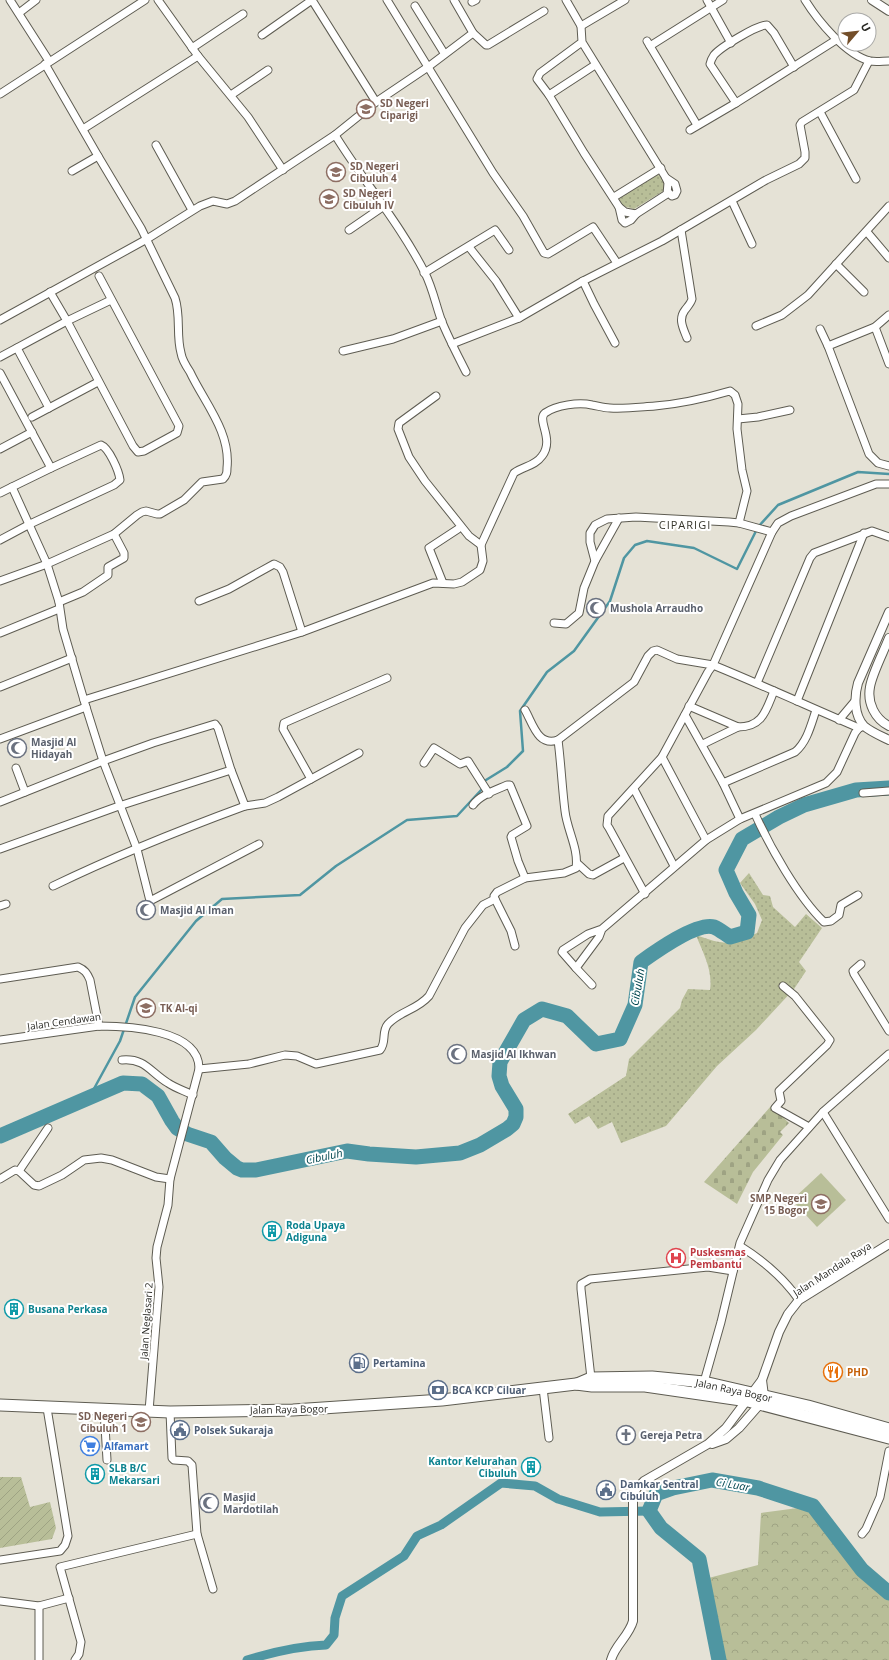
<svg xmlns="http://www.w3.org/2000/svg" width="889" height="1660" viewBox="0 0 889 1660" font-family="'Open Sans',sans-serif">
<defs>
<pattern id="grass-dots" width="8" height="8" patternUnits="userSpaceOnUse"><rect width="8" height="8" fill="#b8be98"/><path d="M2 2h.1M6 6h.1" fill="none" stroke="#9ea383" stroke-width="1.8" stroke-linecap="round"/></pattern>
<pattern id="forest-crowns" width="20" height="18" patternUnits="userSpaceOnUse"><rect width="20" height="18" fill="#b8be98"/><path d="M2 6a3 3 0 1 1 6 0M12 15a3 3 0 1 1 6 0" fill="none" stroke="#9ea383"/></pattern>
<pattern id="cemetery-stones" width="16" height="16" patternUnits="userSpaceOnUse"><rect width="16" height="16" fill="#b8be98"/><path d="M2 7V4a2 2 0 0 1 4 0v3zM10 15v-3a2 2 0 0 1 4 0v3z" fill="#9ea383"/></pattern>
<pattern id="garden-furrows" width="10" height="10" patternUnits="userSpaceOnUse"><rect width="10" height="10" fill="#b8be98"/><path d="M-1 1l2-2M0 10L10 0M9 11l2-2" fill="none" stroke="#9ea383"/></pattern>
</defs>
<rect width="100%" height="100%" fill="#e5e2d6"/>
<g fill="url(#grass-dots)">
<path d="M657,174L666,181L665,190L634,209L623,206L619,199L620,197Z"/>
<path d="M749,873L763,895L770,896L773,907L795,927L806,914L822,928L799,962L806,971L794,989L756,1030L717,1066L666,1126L621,1143L612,1122L598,1129L589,1116L575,1124L568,1114L626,1076L629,1059L680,1008L682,1000L688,989L710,990C713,970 703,953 696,935C724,945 730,946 757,933L762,920L755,904L740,883Z"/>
</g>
<path fill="url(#forest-crowns)" d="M813,1506L849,1554L889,1585V1660H718L701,1580L758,1565L761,1513Z"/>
<path fill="url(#cemetery-stones)" d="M771,1106L789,1123L780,1132L783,1135L753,1172L737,1204L704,1182Z"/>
<path fill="#b8be98" d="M821,1173L846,1200L817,1227L792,1200Z"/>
<path fill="url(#garden-furrows)" d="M0,1477H21L30,1507L50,1502L56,1528L52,1539L0,1548Z"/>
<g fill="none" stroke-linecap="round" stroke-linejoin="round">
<g stroke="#4f96a2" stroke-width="2.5">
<path d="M486,780L507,767L523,751L520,711L547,672L574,651L610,601L624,558L635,545L647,541L694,548L737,569L758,527L778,505L858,472L889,474"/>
<path d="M90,1096L120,1041L135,997L196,921L222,899L300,895L336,866L407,820L457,816L483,788"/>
</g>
<path stroke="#4f96a2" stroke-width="9" d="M247,1660C273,1652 298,1646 326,1645L334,1635L335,1618L342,1596L404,1556L417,1536L441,1525L501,1483L535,1486L558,1499L600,1512L649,1511"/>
<g stroke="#4f96a2" stroke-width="15">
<path d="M0,1136L123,1083L142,1084L158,1096L172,1121L177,1128L187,1134L211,1142L225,1158L237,1168L242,1170H256L347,1151L369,1154L416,1157L460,1153L480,1145L507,1129L513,1124L516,1117V1109L502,1086L499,1076L500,1062L524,1020L542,1009L567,1016L596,1044L620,1039L635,1005L641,962C655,952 697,922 714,927C719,929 725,934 730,937L747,932L749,915L736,893L726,870L742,839L779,817L804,805L856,790L889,788"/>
<path d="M719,1660L699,1559L661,1528L649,1511L656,1494L673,1488L712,1480L758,1488L813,1506L862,1570L889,1593"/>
</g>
<g stroke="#5e5c52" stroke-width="9">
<g id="minor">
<path d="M10,0L49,61"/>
<path d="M158,0L198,56L248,117L283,170"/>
<path d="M312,0L376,102"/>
<path d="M387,0L428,67L473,33L454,0"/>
<path d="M566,0L581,26L582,42L666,178L668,183L667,194L636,214L625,212L619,207L584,153L549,95L537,79L540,73L582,42"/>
<path d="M707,0L731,43"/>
<path d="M805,0C818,21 846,55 870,61C876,62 883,61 889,61"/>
<path d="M472,2L476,0"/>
<path d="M415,6L444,53"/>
<path d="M19,13L36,0"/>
<path d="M581,26L625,0"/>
<path d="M473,33L486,45H488L544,11"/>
<path d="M262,35L312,0"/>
<path d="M647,41L697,125"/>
<path d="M650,46L723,0"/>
<path d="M192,48L243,14"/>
<path d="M0,94L145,0"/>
<path d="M231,95L268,70"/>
<path d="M549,95L595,65"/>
<path d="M736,103L710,64C711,60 712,58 714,55C721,47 757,25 767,25L774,33L794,67"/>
<path d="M820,112L856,179"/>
<path d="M83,129L198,56"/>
<path d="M690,130L736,103L836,40"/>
<path d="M335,135C364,182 400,224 425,273C433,289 436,306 442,322C449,339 458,356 466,372"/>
<path d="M156,145L192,210"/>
<path d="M72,171L98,156"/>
<path d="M666,178L675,184L677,191L675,195L672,196L668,192"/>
<path d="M614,197L661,168"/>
<path d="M732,201L752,244"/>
<path d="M619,207L622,220L625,223L631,220L636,214"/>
<path d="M349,230L384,206"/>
<path d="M681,230L692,299C691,303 688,306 685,310C678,319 683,328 687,338"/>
<path d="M867,232L889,258"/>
<path d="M469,247L496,281L519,318"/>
<path d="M836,264L864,292"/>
<path d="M424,273L495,230L509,250"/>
<path d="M583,281L594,304L615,343"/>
<path d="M50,292L67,321L133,446L138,452L144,451L177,433L179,426L99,276"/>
<path d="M889,315L875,327L828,346L869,454L878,463L889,466"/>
<path d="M0,320L147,239L200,206L213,201L227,204L235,201L335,135L376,102L428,67L493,173L523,216L544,253L548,254L593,227L617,263"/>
<path d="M756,326L782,315L808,295L889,206"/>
<path d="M875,327L889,364"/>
<path d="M820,329L828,346"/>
<path d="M452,344L519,318L583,281L662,241L766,180L799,164L805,158V152L800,125L802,122L854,90L869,61"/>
<path d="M17,348L49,408"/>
<path d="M343,351L393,339L442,321"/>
<path d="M0,357L67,321L111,300"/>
<path d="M0,373L51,468L12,487L47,564L59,602L63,629L86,707L103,761L137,849L150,901L259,844"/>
<path d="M436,396L399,423L398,429L409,457L425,481L469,536L481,545"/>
<path d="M32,417L98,382"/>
<path d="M738,419L758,417L790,410"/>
<path d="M0,449L32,432"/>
<path d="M0,493L12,487"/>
<path d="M0,540L30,524L114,485L120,480C119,471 109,448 101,445L51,468"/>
<path d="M595,561L619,518"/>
<path d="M0,581L47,564L114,534L137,515L142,512L146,511L157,514H160L184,500L202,482L223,479C227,475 227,472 227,468C231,432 204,402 190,372C186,366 182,360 181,353C176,335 181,316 175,298L141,228L98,156L45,64"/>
<path d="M443,583L429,548L458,529"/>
<path d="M199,601L229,589L274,564L280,567L283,572L302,632"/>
<path d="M59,602L83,592L108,575V567L124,558V553L114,534"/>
<path d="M554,623L566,624L579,613L584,588L595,561L590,542V533L595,525L607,519L636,517L729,522L739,523L772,532"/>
<path d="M0,633L59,609"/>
<path d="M757,683L810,558L814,553L872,531L889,537"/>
<path d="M0,687L72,658"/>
<path d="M84,700L302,632L433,583L454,584L462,582L480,570L483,561L481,545L514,473C524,466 535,466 542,456C555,439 536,420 545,413C556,405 579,402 592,405C598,406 604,408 610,408C625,409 640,407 655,406C680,404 706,398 730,391L735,395L738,404L737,429L742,470L747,491L739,523"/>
<path d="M797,701L864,533"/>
<path d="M689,706L738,727C763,727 766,710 774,691"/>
<path d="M525,710C533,724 538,747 558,740L634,682L648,656L653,651L657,650L677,659L713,665L708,672L662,757L608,816L607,825L609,828L645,894"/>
<path d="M685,715L723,783L795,752C807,742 811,725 816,710"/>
<path d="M839,720L855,701"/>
<path d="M864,726L859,728C810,707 762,685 713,665L772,532L778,523L791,516L876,484H889"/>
<path d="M0,739L86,707"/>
<path d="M703,744L738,727"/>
<path d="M424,763L434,748L460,764L468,761L489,794"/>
<path d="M16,768L25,792"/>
<path d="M231,770L245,806L265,803L278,797L359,753"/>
<path d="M311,779L283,729L284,723L387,678"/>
<path d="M723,783L740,819"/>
<path d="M634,789L674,866"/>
<path d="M863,793L889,791"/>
<path d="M0,802L103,761L153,743L215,724L218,728L231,770L119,806L0,849"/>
<path d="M473,805C480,795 496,790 507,785H510L527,826L512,835L511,837L518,861L525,878"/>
<path d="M755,814C770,847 798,897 824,922L831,921L839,915L841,905L858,895"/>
<path d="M706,840L740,819L826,783L837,772L855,733L859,728"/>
<path d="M577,863L589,874L593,875L624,858"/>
<path d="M53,886C115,856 180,830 245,806"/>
<path d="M0,906L6,904"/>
<path d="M602,929L588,934L563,950L562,952L576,968L599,937L602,929L706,840L662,757"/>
<path d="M515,946L511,931L495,899L494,896L497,892L525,878L564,873L576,868C579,849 567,830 565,811C562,787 561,763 558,740"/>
<path d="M861,964L853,971L854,974L889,1031"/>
<path d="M576,968L592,985"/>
<path d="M0,979L78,967C85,970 87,973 90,980L99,1026"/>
<path d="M783,986L795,996L830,1040L827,1045L779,1091L781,1101L775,1108L809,1127"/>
<path d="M0,1040L99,1026C126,1026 200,1029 199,1069L170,1179L168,1205L157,1247L156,1258L159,1287L149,1411"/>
<path d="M122,1060C145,1058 150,1072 168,1083C175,1088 185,1091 193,1095"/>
<path d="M199,1069L249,1064L285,1055L297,1056L316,1064L380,1050C387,1042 381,1032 388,1024C400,1011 417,1010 429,996L465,928L483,905L495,899"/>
<path d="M823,1112L889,1219"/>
<path d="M19,1171L48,1128"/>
<path d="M0,1179L15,1170L19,1171L34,1185L39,1186L62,1175L84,1160L101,1158L112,1160L156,1177L170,1179"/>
<path d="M740,1246C764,1261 783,1277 799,1300"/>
<path d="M591,1378L581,1289V1284L590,1279L708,1267L733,1271"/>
<path d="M704,1382L721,1322L740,1243L768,1180L780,1160L823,1112L889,1054"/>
<path d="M543,1388L549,1438"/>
<path d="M104,1409L107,1460"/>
<path d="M170,1412L172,1458L174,1460L188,1461L192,1465L197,1534L213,1589"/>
<path d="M862,1534L866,1529L880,1497L889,1451"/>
<path d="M0,1560L60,1551L65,1545L68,1536L47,1408"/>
<path d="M0,1601L39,1606L69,1598"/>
<path d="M39,1660V1606"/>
<path d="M75,1660L79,1654L81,1642L60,1567L197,1534"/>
</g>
</g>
<g stroke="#5e5c52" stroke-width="10">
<g id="tertiary">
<path d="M872,0L889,11"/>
<path d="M889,612L858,683C854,697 854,715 864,726C871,732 881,736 889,740"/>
<path d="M889,638C884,651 872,674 870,687C867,703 875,719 889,726"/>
<path d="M712,1444L726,1439L739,1428L760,1404L764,1396L762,1380"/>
<path d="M611,1660C615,1645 629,1636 633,1621V1494L637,1488L644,1481L708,1444L726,1428L762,1380L779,1332L788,1314L799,1300L889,1244"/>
</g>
</g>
<g stroke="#5e5c52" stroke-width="13">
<g id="trunk">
<path d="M577,1384L591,1378L652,1377L704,1382L808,1406L889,1429"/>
<path d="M0,1405L170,1412L293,1410L442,1400L576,1384L592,1386H645L748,1401L889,1438"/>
</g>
</g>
<use href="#minor" stroke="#fff" stroke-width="7"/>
<use href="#tertiary" stroke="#fff" stroke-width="8"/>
<use href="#trunk" stroke="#fff" stroke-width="11"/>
</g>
<defs>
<g id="school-ring" transform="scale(1)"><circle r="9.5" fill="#fff" stroke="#8d6e63" stroke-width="1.5"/><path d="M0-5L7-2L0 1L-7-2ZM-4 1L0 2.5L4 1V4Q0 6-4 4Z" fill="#8d6e63"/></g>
<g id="mosque-ring" transform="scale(1)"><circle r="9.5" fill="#fff" stroke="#6b7280" stroke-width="1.5"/><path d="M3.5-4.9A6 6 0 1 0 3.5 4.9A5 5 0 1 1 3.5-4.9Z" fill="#6b7280"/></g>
<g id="building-ring" transform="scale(1)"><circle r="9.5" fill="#fff" stroke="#0f9aa8" stroke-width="1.5"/><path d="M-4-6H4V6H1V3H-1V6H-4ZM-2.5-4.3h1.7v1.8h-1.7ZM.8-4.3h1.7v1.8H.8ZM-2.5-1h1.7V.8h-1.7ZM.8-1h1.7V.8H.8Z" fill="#0f9aa8"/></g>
<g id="hospital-ring" transform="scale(1)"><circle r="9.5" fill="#fff" stroke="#e0444e" stroke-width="1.5"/><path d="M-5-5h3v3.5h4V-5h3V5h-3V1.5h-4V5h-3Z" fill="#e0444e"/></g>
<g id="fuel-ring" transform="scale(1)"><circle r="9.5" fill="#fff" stroke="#5c6f8a" stroke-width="1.5"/><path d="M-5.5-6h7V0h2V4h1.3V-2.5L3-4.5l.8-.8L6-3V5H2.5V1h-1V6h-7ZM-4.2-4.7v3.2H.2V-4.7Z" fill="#5c6f8a"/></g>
<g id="restaurant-ring" transform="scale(1)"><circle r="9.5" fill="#fff" stroke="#e8710a" stroke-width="1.5"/><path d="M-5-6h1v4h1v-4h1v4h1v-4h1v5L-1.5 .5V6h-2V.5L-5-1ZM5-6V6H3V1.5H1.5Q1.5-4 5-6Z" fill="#e8710a"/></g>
<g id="bank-ring" transform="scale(1)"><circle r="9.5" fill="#fff" stroke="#5c6f8a" stroke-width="1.5"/><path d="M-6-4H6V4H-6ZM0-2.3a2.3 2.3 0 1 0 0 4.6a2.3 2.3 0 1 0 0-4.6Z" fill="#5c6f8a"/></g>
<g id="civic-ring" transform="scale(1)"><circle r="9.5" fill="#fff" stroke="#5c6f8a" stroke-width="1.5"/><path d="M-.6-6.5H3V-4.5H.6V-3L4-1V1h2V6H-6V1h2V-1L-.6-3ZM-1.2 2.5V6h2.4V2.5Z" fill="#5c6f8a"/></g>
<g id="church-ring" transform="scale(1)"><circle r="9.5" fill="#fff" stroke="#6b7280" stroke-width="1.5"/><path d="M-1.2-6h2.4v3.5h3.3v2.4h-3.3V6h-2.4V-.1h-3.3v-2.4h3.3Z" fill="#6b7280"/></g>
<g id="supermarket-ring" transform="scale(1)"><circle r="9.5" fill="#fff" stroke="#3f7fe0" stroke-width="1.5"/><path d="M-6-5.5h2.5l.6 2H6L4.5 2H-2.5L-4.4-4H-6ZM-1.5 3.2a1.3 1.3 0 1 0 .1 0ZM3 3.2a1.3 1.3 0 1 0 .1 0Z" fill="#3f7fe0"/></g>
</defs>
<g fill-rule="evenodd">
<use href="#school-ring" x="366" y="109"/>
<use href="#school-ring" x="336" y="172"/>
<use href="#school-ring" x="329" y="199"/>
<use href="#mosque-ring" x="596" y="608"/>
<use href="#mosque-ring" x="17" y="748"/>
<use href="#mosque-ring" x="146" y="910"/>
<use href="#school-ring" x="146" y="1008"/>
<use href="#mosque-ring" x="457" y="1054"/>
<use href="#school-ring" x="821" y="1204"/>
<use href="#building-ring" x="272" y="1231"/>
<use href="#hospital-ring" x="676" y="1258"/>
<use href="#building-ring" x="14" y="1309"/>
<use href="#fuel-ring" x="359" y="1363"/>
<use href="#restaurant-ring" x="833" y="1372"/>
<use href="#bank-ring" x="438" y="1390"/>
<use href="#school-ring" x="141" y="1422"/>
<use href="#civic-ring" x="180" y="1430"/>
<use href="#church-ring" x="626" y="1435"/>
<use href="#supermarket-ring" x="90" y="1446"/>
<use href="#building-ring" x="531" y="1467"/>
<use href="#building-ring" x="95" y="1474"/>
<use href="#civic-ring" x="606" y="1490"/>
<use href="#mosque-ring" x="209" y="1503"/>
</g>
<g text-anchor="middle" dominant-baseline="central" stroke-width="4" stroke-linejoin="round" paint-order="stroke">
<g font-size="10" font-weight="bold" fill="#785e54" stroke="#fff" text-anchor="start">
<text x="380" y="103">SD Negeri<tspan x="380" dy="12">Ciparigi</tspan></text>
<text x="350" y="166">SD Negeri<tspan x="350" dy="12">Cibuluh 4</tspan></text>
<text x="343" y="193">SD Negeri<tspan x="343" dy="12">Cibuluh IV</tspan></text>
<text x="160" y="1008">TK Al-qi</text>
<text x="807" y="1198" text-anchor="end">SMP Negeri<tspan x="807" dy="12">15 Bogor</tspan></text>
<text x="127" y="1416" text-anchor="end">SD Negeri<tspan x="127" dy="12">Cibuluh 1</tspan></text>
</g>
<g font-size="10" font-weight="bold" fill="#5b616d" stroke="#fff" text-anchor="start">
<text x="610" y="608">Mushola Arraudho</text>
<text x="31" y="742">Masjid Al<tspan x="31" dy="12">Hidayah</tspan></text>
<text x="160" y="910">Masjid Al Iman</text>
<text x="471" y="1054">Masjid Al Ikhwan</text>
<text x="640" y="1435">Gereja Petra</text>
<text x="223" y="1497">Masjid<tspan x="223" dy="12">Mardotilah</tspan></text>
</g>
<g font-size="10" fill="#2a2a25" stroke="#fff">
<text transform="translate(64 1021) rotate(-8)">Jalan Cendawan</text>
<text transform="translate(832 1269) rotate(-33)">Jalan Mandala Raya</text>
<text transform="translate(146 1321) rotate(-86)">Jalan Neglasari 2</text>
<text transform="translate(734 1390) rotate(12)">Jalan Raya Bogor</text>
<text transform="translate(289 1409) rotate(-1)">Jalan Raya Bogor</text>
</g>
<g font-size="10" font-weight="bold" fill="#0d838f" stroke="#fff" text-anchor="start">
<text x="286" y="1225">Roda Upaya<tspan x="286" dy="12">Adiguna</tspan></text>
<text x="28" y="1309">Busana Perkasa</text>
<text x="517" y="1461" text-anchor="end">Kantor Kelurahan<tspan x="517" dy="12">Cibuluh</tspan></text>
<text x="109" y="1468">SLB B/C<tspan x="109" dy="12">Mekarsari</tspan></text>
</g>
<g font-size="10" font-weight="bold" fill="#be3a42" stroke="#fff" text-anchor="start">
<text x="690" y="1252">Puskesmas<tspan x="690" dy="12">Pembantu</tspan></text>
</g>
<g font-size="10" font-weight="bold" fill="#4e5e75" stroke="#fff" text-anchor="start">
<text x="373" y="1363">Pertamina</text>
<text x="452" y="1390">BCA KCP Ciluar</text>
<text x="194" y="1430">Polsek Sukaraja</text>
<text x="620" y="1484">Damkar Sentral<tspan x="620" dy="12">Cibuluh</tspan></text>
</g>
<g font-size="10" font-weight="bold" fill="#c56008" stroke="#fff" text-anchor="start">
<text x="847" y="1372">PHD</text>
</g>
<g font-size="10" font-weight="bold" fill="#366cbe" stroke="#fff" text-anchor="start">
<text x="104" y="1446">Alfamart</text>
</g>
<g font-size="11" letter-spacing="1" fill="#36352b" stroke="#fff">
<text x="685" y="524">CIPARIGI</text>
</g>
<g font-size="11" font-style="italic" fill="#00454e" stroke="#fff">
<text transform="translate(637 987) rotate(-80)">Cibuluh</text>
<text transform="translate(324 1156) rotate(-12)">Cibuluh</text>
<text transform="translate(733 1484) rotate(10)">Ci Luar</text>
</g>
</g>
<g transform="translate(857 32) rotate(62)"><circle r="19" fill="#ffffff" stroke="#aaaaa8"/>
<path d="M0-3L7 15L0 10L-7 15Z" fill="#734e29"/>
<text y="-6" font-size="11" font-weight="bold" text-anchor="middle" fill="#2a2a25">U</text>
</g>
</svg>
